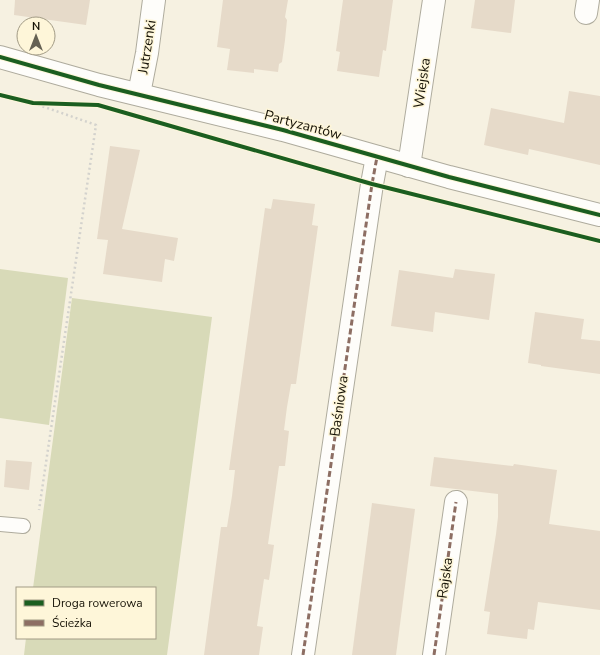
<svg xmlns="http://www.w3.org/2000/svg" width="600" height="655" viewBox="0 0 600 655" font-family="'Nunito Sans',sans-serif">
<rect width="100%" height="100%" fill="#f6f1e1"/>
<g fill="#d8dab8">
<path d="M0,269L68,278L49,425L0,418Z"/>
<path d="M72,298L212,317L167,655H24L26,638H155V588H33Z"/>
</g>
<g fill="#e6dac9">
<path d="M15,0H90L86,25L14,15Z"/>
<path d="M223,0H288L285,17L287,20L285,40L282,62L279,64L278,72L254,69V73L227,70L230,49L217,47Z"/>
<path d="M343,0H393L386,51L383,50L379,77L337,71L340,52L336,51Z"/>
<path d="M475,0H515L511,33L471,28Z"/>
<path d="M569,91L600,96V165L529,149L528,155L484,145L491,108L564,123Z"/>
<path d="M110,146L140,150L122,229L178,238L174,261L165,259L162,282L103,274L108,240L97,239Z"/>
<path d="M273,199L315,204L312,225L318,226L296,384H291L287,407L284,430L289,431L285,466H279L273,509L268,544L274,545L269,580L264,579L257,626L263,627L259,655H204L221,527H227L232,496L235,470H229L265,208L271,209Z"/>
<path d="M455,269L495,274L489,320L435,312L433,332L391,326L399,270L453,278Z"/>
<path d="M535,312L584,319L581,339L600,341V374L541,366V365L528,363Z"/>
<path d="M434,457L513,466L514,464L557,470L549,524L600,531V610L538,602L534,630L528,629L527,639L487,634L490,612L484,611L496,534L498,517V494L430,486Z"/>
<path d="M6,460L32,462L29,490L4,487Z"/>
<path d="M372,503L415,509L396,655H352Z"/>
</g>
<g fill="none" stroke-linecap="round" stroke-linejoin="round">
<g stroke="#aeab9d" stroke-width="16">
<path id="service" d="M0,524L23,526"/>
</g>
<g stroke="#aeab9d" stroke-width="24">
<g id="minor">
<path d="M586,13L588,0"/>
<path d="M0,57L99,85L283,130L449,177L600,215"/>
<path d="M139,94L147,53L154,0"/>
<path d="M409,166L434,0"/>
<path d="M303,655L372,184L377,157"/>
<path d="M434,655L456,502"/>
</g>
</g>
<path stroke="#d3d2cd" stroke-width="2.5" stroke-dasharray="2 3" stroke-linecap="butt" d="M33,103L96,125L39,510"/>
<use href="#service" stroke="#fefdfa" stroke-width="14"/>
<use href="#minor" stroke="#fefdfa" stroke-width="22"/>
<g stroke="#8d6e63" stroke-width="3" stroke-dasharray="6 3" stroke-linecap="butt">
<path d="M303,655L372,184L377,157"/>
<path d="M434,655L456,502"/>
</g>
<g stroke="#fef6d9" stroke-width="6">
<g id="cycleway">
<path d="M0,57L99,85L283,130L449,177L600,215"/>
<path d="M0,95L33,103L98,105L372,184L600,241"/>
</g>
</g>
<use href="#cycleway" stroke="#1b5e20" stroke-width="4"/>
</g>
<g text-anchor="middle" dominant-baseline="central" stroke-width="3" stroke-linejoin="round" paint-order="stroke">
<g font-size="14" fill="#171307" stroke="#fef6d9">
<text transform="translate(147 47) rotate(-81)">Jutrzenki</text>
<text transform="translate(422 83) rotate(-82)">Wiejska</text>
<text transform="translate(303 125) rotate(15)">Partyzantów</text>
<text transform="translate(339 406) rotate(-82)">Baśniowa</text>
<text transform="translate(445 578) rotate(-82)">Rajska</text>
</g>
</g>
<rect x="16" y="587" width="140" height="52" fill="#fef6d9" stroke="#a29b85"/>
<rect x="24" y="600" width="20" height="6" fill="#1b5e20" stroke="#a29b85"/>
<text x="52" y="607" font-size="12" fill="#171307">Droga rowerowa</text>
<rect x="24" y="620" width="20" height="6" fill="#8d6e63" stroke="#a29b85"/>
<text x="52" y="627" font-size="12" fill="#171307">Ścieżka</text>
<g transform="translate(36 36)"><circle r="19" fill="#fef6d9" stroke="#a29b85"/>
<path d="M0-3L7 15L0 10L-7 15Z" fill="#656153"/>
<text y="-6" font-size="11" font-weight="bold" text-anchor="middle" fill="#171307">N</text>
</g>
</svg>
